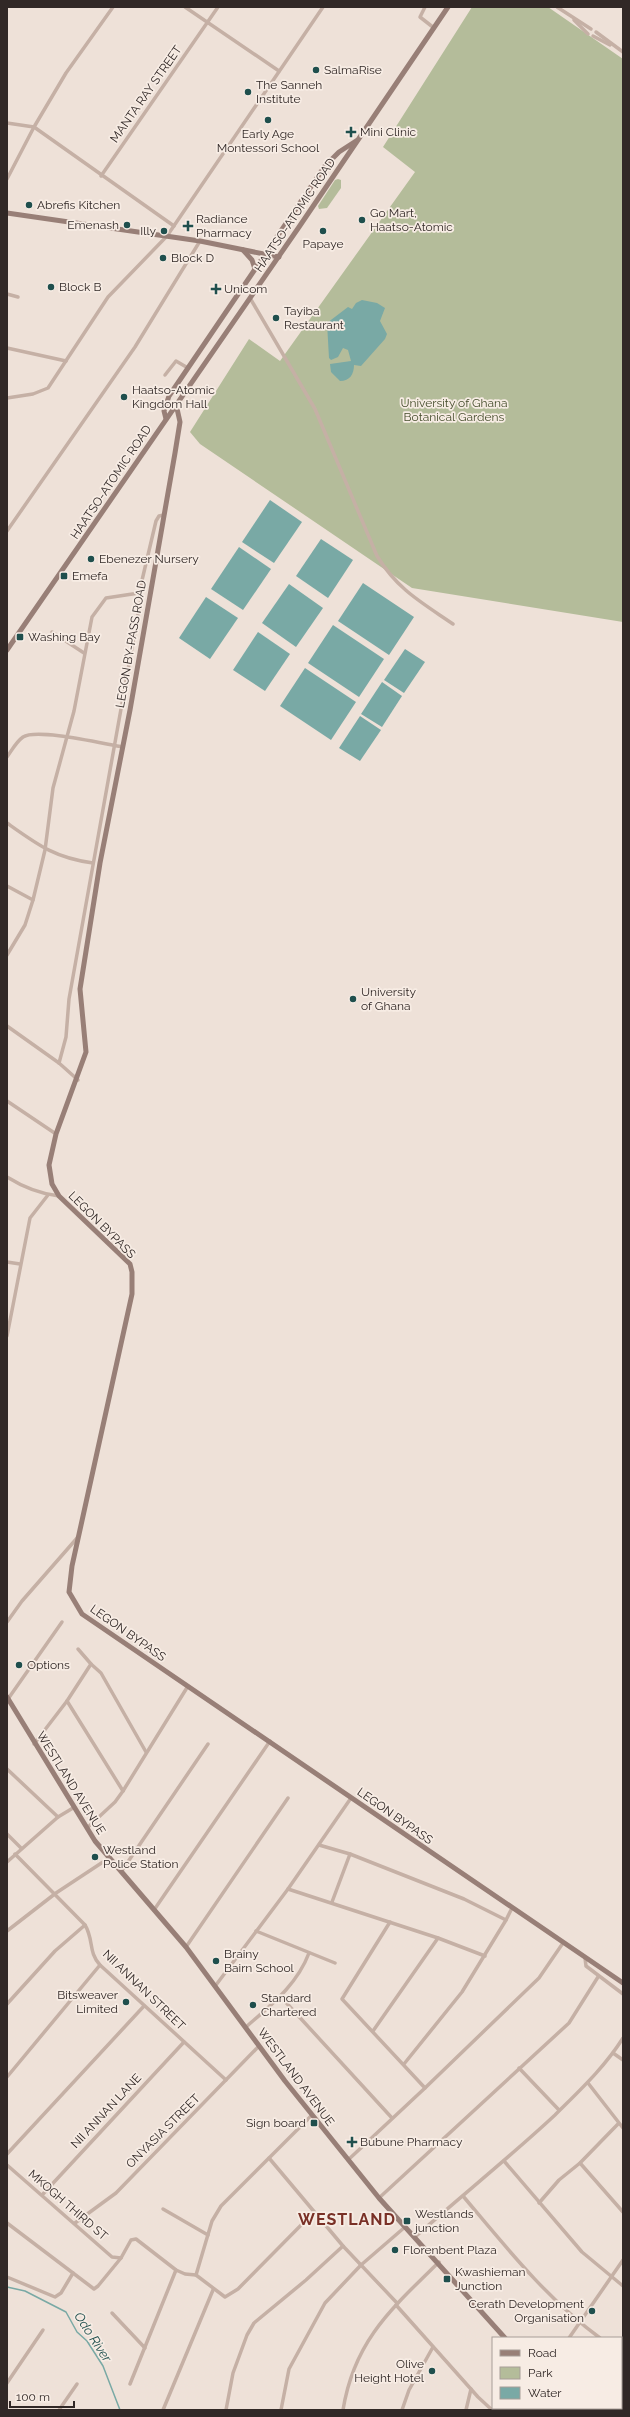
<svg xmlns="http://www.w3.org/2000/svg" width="630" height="2417" viewBox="0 0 630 2417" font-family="Raleway,sans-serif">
<rect width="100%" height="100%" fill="#eee1d8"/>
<g fill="#b4bc9a">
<path d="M472,7H548L623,59V622L412,588L200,444L190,432L249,339L280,361L415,172L383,147Z"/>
<path d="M338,179L341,180V188L327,208L319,209L318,206L335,180Z"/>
</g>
<g fill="#79a9a5">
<path d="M362,300L377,303L385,308L380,321L387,334L385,339L361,366L354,365C354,374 350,381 340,381L331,372L330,364L351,361L348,350L343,348L338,357L331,360L329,358L327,323L348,307L352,309L356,303Z"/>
<path d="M270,500L302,522L274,563L242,542Z"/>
<path d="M321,539L353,560L328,598L296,576Z"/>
<path d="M239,547L271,569L243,610L211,589Z"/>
<path d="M363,583L414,617L389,655L338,621Z"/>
<path d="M289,584L323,608L296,647L262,623Z"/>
<path d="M206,597L238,618L210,659L179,638Z"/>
<path d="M333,625L384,659L359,697L308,663Z"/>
<path d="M258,632L290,654L265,691L233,670Z"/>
<path d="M405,649L425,662L404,693L384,680Z"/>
<path d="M305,668L356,702L331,740L280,706Z"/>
<path d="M382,682L402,696L382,727L361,714Z"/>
<path d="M360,716L381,730L360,761L339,748Z"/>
</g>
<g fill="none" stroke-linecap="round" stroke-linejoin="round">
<path stroke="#79a9a5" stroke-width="1.5" d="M7,2287L25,2291L66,2312L77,2332L87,2341L103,2366L120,2410"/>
<g stroke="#c5b0a5" stroke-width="3.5">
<path d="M185,7L279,71"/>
<path d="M425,7L420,17L434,28"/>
<path d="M557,7L591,29"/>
<path d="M574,20L588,34"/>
<path d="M596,32L623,52"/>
<path d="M593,36L610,45"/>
<path d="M7,123L34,127L174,226"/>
<path d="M101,176L218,7"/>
<path d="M7,179L34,127L66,73L113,7"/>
<path d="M7,294L18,297"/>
<path d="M250,298L315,409L377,556C398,590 421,602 453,624"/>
<path d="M7,348L66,361"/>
<path d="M165,375L176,361L188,368"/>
<path d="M7,398L33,394L48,388L108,297L167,236L323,7"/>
<path d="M7,531L135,347L200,241"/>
<path d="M52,632L84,653"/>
<path d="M7,757C12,750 16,742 23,737C37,728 104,744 123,747"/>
<path d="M7,823C38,845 55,858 93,863"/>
<path d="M7,886L33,900"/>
<path d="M7,955L25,925L33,900L45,850L53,788L74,711L92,617L106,598L139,593L156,521L159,516L164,515"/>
<path d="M7,1026L59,1063L78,1080"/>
<path d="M59,1063L66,1037L69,999L140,603"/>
<path d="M7,1101L56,1134"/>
<path d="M7,1177C23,1187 41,1194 59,1196"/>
<path d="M7,1262L20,1264"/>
<path d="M7,1336L30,1218L48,1195"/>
<path d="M7,1622L22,1601L78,1537"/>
<path d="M91,1664L101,1673L146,1752"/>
<path d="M8,1699L62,1622"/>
<path d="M67,1701L123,1791"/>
<path d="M34,1744L67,1701L91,1664L78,1649"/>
<path d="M7,1769L58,1817"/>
<path d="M87,1828L115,1802L123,1791L188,1686"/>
<path d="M7,1834L21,1848"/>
<path d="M319,1845L350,1854L464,1899L506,1920L462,1992L404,2064"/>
<path d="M15,1854L85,1925C94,1940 88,1952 100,1965L226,2080"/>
<path d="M7,1862L58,1817L73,1808"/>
<path d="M121,1872L208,1744"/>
<path d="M288,1889L438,1938L485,1956"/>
<path d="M332,1902L350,1854"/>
<path d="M154,1910L270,1741"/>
<path d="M506,1920L512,1908"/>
<path d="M7,1931L56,1893L109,1858"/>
<path d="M256,1931L335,1963"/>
<path d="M186,1947L288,1798"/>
<path d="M585,1958L586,1966L623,1994"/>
<path d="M216,1985L288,1889L351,1798"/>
<path d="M281,1997L392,2118"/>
<path d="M7,2004L55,1951L85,1925"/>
<path d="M246,2027C271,2005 297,1985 309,1953"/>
<path d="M373,2031L438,1938"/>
<path d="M613,2053L623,2060"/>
<path d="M519,2068L559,2110"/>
<path d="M7,2077L100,1965"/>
<path d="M588,2083L623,2128"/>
<path d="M425,2088L539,1978L563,1943"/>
<path d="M7,2154L144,2006"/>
<path d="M269,2158L343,2246L397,2303"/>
<path d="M348,2160L425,2088L342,1999L390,1922"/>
<path d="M504,2161L582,2252L623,2286"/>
<path d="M580,2163L623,2212"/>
<path d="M7,2165L112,2257L121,2258L131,2240L136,2239L176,2270L185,2274L196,2275L225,2297L238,2289L314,2212"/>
<path d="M43,2194L184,2042"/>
<path d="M463,2196C505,2246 547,2299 600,2338"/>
<path d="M379,2198L569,2023L598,1977"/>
<path d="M539,2203L559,2180L580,2163L618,2124"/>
<path d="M163,2209L208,2235"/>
<path d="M7,2223L94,2289L98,2286L121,2258"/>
<path d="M75,2223L116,2193L259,2046"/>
<path d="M415,2237C461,2196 510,2157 555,2115C580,2090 604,2068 623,2038"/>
<path d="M196,2275L212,2221L221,2206L312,2115"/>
<path d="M7,2277L55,2297L61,2293L73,2273"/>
<path d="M396,2305L478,2397L492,2410"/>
<path d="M112,2313L145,2348"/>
<path d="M569,2338L623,2260"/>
<path d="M621,2355L623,2356"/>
<path d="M7,2383L43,2330"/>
<path d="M130,2384L176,2270"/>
<path d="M59,2410L77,2384"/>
<path d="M163,2410L213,2290"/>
<path d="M226,2410L233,2373L247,2335L254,2323L306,2280L343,2246"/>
<path d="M281,2410L289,2369L325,2303L361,2265L405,2227"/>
<path d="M343,2410C354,2341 391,2309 439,2262"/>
<path d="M402,2410L409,2390L433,2347"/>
<path d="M466,2410L471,2389"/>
<path d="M519,2410L520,2408"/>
</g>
<g stroke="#987f77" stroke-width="5">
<path d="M7,213L200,241L279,257"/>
<path d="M243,250L252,260L255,269"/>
<path d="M176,404L180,422L175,453L130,710L100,863L80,989L86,1052L56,1134L49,1165L52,1184L59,1196L130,1264L132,1272V1294L72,1566L69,1592L82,1614L623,1983"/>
<path d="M166,419L164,411L169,396L325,166L339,152L356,141"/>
<path d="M7,650L299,227L448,7"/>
<path d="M7,1697L95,1841L186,1947L285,2081L379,2198L505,2338"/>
<path d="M586,2408L589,2410"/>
</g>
</g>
<g fill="#1f4f4d" stroke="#f7ece4" stroke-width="1.5">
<circle cx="316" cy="70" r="4"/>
<circle cx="248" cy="92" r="4"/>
<circle cx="268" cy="120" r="4"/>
<path d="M349 126h4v4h4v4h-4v4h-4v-4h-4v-4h4z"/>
<circle cx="29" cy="205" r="4"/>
<circle cx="362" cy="220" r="4"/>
<circle cx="127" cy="225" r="4"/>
<path d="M186 220h4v4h4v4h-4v4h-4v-4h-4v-4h4z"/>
<circle cx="164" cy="231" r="4"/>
<circle cx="323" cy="231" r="4"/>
<circle cx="163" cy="258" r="4"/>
<circle cx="51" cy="287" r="4"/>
<path d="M214 283h4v4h4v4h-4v4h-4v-4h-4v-4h4z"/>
<circle cx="276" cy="318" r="4"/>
<circle cx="124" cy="397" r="4"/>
<circle cx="91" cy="559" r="4"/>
<rect x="60" y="572" width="8" height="8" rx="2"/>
<rect x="16" y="633" width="8" height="8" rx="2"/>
<circle cx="353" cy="999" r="4"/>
<circle cx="19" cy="1665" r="4"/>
<circle cx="95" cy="1857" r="4"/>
<circle cx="216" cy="1961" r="4"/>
<circle cx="126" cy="2002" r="4"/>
<circle cx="253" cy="2005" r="4"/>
<rect x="310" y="2119" width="8" height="8" rx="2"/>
<path d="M350 2136h4v4h4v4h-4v4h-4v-4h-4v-4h4z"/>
<rect x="403" y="2217" width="8" height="8" rx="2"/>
<circle cx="395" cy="2250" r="4"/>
<rect x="443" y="2275" width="8" height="8" rx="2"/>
<circle cx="592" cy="2311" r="4"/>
<circle cx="432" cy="2371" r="4"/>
</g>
<g text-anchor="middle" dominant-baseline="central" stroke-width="3.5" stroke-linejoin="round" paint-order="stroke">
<g font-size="12" fill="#312826" stroke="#f7ece4" text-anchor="start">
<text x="324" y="70">SalmaRise</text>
<text x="256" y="85">The Sanneh<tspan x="256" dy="14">Institute</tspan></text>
<text x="360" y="132">Mini Clinic</text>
<text x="268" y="134" text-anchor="middle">Early Age<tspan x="268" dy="14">Montessori School</tspan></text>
<text x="37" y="205">Abrefis Kitchen</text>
<text x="370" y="213">Go Mart,<tspan x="370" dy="14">Haatso-Atomic</tspan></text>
<text x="196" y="219">Radiance<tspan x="196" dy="14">Pharmacy</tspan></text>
<text x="119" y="225" text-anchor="end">Emenash</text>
<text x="156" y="231" text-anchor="end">Illy</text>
<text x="323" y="244" text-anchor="middle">Papaye</text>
<text x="171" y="258">Block D</text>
<text x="59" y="287">Block B</text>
<text x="224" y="289">Unicom</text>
<text x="284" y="311">Tayiba<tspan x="284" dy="14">Restaurant</tspan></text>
<text x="132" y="390">Haatso-Atomic<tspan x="132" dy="14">Kingdom Hall</tspan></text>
<text x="99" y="559">Ebenezer Nursery</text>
<text x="72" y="576">Emefa</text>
<text x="28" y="637">Washing Bay</text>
<text x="361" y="992">University<tspan x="361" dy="14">of Ghana</tspan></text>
<text x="27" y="1665">Options</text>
<text x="103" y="1850">Westland<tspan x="103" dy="14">Police Station</tspan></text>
<text x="224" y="1954">Brainy<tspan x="224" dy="14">Bairn School</tspan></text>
<text x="118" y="1995" text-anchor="end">Bitsweaver<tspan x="118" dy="14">Limited</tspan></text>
<text x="261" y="1998">Standard<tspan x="261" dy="14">Chartered</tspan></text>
<text x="306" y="2123" text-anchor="end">Sign board</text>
<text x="360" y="2142">Bubune Pharmacy</text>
<text x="415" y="2214">Westlands<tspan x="415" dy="14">junction</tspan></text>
<text x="403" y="2250">Florenbent Plaza</text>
<text x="455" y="2272">Kwashieman<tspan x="455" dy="14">Junction</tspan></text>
<text x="584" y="2304" text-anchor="end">Cerath Development<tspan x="584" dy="14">Organisation</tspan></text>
<text x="424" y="2364" text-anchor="end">Olive<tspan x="424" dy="14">Height Hotel</tspan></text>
</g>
<g font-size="12" fill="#312826" stroke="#f7ece4">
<text transform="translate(146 94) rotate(-55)">MANTA RAY STREET</text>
<text transform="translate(295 215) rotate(-56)">HAATSO-ATOMIC ROAD</text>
<text transform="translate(111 482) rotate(-56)">HAATSO-ATOMIC ROAD</text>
<text transform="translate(131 644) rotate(-80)">LEGON BY-PASS ROAD</text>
<text transform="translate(102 1225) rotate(45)">LEGON BYPASS</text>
<text transform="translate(128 1633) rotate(35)">LEGON BYPASS</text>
<text transform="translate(71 1783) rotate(58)">WESTLAND AVENUE</text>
<text transform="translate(395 1816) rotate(35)">LEGON BYPASS</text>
<text transform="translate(144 1990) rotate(44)">NII ANNAN STREET</text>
<text transform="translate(296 2077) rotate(53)">WESTLAND AVENUE</text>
<text transform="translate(106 2111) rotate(-47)">NII ANNAN LANE</text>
<text transform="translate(163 2131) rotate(-45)">ONYASIA STREET</text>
<text transform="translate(68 2205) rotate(41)">MKOGH THIRD ST</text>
</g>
<g font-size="12" fill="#454d2c" stroke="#f7ece4">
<text x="454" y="403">University of Ghana<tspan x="454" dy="14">Botanical Gardens</tspan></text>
</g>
<g font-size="13" font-style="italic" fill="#1f4f4d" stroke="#f7ece4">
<text transform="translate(93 2337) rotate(57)">Odo River</text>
</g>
<g font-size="16" font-weight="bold" letter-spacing="1" fill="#793026" stroke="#f7ece4">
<text x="347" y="2219">WESTLAND</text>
</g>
</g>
<rect width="630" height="2417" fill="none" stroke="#312826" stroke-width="16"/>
<rect x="492" y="2337" width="130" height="72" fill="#f7ece4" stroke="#a89e98"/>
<rect x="500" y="2350" width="20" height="6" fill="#987f77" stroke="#a89e98"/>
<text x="528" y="2357" font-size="12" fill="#312826">Road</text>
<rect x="500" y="2367" width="20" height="12" fill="#b4bc9a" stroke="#a89e98"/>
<text x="528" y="2377" font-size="12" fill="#312826">Park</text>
<rect x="500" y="2387" width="20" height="12" fill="#79a9a5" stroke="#a89e98"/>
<text x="528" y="2397" font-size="12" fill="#312826">Water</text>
<path d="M10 2401v6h64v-6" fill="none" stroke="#312826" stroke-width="2"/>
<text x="16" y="2401" font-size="12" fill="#312826" stroke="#f7ece4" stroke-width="3" paint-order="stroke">100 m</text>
</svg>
